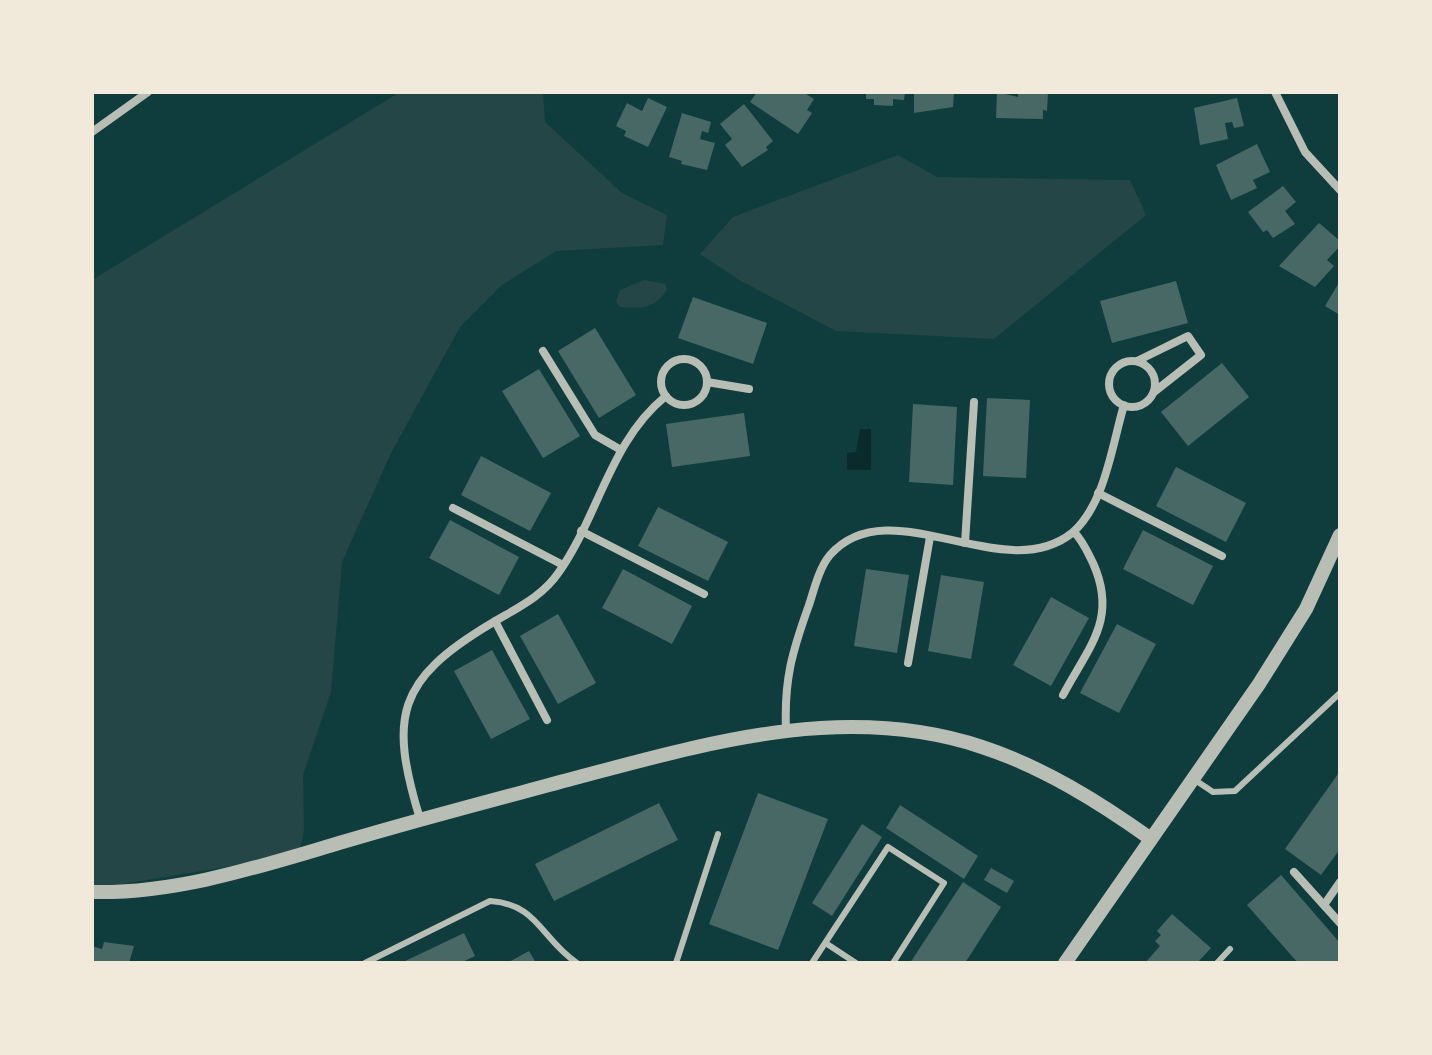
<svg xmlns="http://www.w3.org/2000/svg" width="1432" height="1055" viewBox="0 0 1432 1055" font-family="Mulish,sans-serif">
<rect width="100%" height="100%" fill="#0f3d3e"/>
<g fill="#244646">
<path d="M400,92H543L545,122L622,193L667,215L663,245L556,251L502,285L460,327L391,453L342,562L331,692L303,775L304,830L299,855L92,889V280Z"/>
<path d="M898,155L937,177L1130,180L1146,215L994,339L836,331L741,281L700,254L733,217Z"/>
<path d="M644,280L665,284L667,289C656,308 642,309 620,307L616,302L620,290Z"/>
</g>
<path fill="#0a2a2b" d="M860,429H871V470H847V453L856,452Z"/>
<g fill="#486865">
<path d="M757,92H803L814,99L807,110L812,113L798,134L750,102Z"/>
<path d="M866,92H905L904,100L893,99V106L874,105V99H866Z"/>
<path d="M914,92H954L953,107L914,113Z"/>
<path d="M997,92L1018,97V92H1048L1047,111L1043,110V119L996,118Z"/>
<path d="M648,98L667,107L648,147L624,136L626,131L616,126L627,103L642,111Z"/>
<path d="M1237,98L1244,126L1234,128L1232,122L1225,123L1228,139L1200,145L1194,108Z"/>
<path d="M744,104L773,141L766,147L768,150L742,167L725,145L732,139L720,124Z"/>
<path d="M682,113L711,122L708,133L702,131L700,139L715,143L707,170L681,164L682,161L669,157Z"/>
<path d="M1257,144L1270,172L1253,180L1257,188L1231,200L1216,165Z"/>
<path d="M1283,186L1296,202L1285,211L1295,224L1273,238L1267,230L1263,232L1248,212Z"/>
<path d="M1319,223L1340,241V246L1327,260L1334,266L1315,287L1279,266Z"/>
<path d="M1176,281L1188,323L1112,343L1100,301Z"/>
<path d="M1340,281V315L1325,306Z"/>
<path d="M693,297L767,323L753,364L678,338Z"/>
<path d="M595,328L636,395L599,418L558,351Z"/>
<path d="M1222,363L1249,397L1188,446L1161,412Z"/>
<path d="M539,369L580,436L543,458L502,391Z"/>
<path d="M987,398L1030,400L1026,478L983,476Z"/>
<path d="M913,404L957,407L953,485L909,482Z"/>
<path d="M744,413L750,456L672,467L666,424Z"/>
<path d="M481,456L551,493L530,531L461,495Z"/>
<path d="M1176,467L1246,503L1226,542L1156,506Z"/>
<path d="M658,507L728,542L708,581L638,546Z"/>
<path d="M450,520L519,557L499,595L429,558Z"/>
<path d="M1143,530L1213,566L1193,605L1123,569Z"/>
<path d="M623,569L692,606L672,644L602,608Z"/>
<path d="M866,569L909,575L897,653L854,646Z"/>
<path d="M941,575L984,582L971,659L928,651Z"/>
<path d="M1051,597L1089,618L1051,686L1013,665Z"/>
<path d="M558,614L596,683L558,704L520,636Z"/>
<path d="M1117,624L1156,644L1119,713L1080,693Z"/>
<path d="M492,650L530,719L491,739L454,671Z"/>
<path d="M1340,771V849L1321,875L1285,849Z"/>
<path d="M758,793L828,819L778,950L709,924Z"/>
<path d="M659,803L678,840L554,901L535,864Z"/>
<path d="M900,805L978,856L964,879L886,828Z"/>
<path d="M862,824L882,837L832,916L812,903Z"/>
<path d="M991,868L1014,881L1007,893L984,880Z"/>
<path d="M1281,875L1340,943L1339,963H1298L1247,905Z"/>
<path d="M963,882L1001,907L965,963H910Z"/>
<path d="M1172,914L1211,948L1197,963H1145L1160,946L1155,941L1161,935L1157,931Z"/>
<path d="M464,933L475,956L460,963H401Z"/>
<path d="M104,942L134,946L129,963H92V946L102,949Z"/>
<path d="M529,951L536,963H507Z"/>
</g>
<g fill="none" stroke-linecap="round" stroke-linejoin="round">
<g stroke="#b8beb3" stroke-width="6">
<path d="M1195,780L1213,792L1235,791L1340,693"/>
<path d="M827,944L856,963"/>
<path d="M365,963L490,901C538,904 541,939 577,963"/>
<path d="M676,963L718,834"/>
<path d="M812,963L888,847L944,883L893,963"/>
<path d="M1217,963L1230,949"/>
</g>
<g stroke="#b8beb3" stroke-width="8">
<path d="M1275,92L1305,152L1340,190"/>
<path d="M92,132L148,92"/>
<path d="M543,351L595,435L621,450"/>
<circle cx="684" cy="382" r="23"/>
<path d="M1137,361L1188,336L1201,355L1154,392"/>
<circle cx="1132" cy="384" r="23"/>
<path d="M707,382L749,389"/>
<path d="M1098,493L1222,556"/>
<path d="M453,508L563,565"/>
<path d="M581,531L704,594"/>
<path d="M965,543L974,402"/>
<path d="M495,621L547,720"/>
<path d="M908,663L930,537"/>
<path d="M1063,695C1089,646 1118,619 1093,563C1087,551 1083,541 1074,532"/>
<path d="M786,729C784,680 792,652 809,605C814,590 819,568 830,555C890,487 1003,588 1072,533C1105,505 1112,445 1124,405"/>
<path d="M420,819C389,717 396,680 492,623C517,608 542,597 559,572C599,515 610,441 666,396"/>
<path d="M1294,872L1340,923"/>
<path d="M1324,905L1340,882"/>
</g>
<g stroke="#b8beb3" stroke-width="14">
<path d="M92,892C179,894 264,865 346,841C423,818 501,798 579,777C711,742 847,702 982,747C1043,767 1099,802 1151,839"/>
<path d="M1065,963L1259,684L1306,609L1340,535"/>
</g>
</g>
<rect width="1432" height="1055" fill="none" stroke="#f1e9da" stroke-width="188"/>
</svg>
